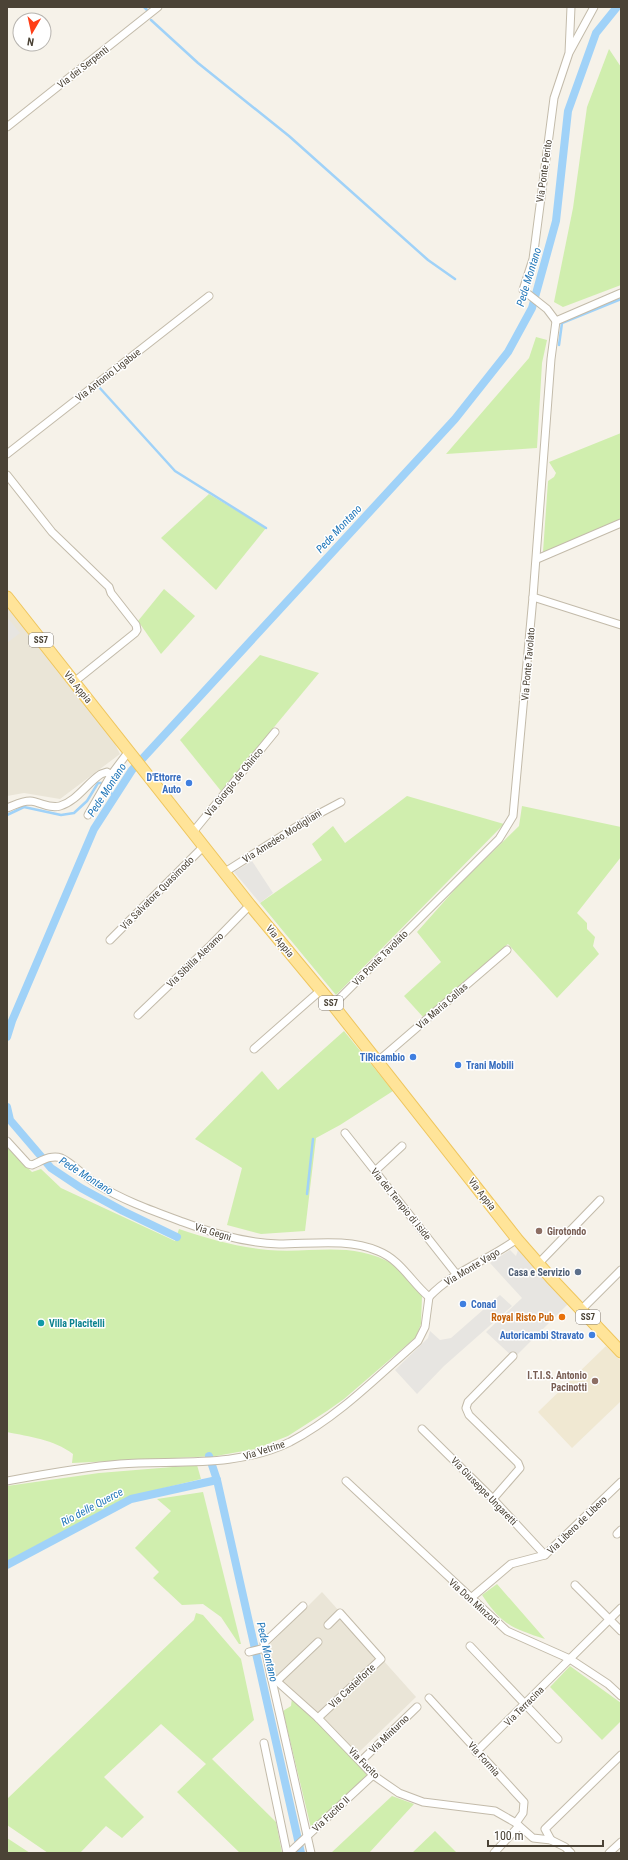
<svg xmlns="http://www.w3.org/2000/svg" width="628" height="1860" viewBox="0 0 628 1860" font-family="'Roboto Condensed',sans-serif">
<rect width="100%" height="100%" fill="#f6f2e9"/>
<g fill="#eae5d7">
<path d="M7,607L112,738L120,754L60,799L24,793L7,796Z"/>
<path d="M322,1592L416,1697L358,1753L275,1674L269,1645Z"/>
</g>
<path fill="#f0e8d2" d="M606,1346L621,1361V1401L572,1448L538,1412Z"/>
<g fill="#d0eeae">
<path d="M609,49L621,67V285L563,307L554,302L573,208L587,107Z"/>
<path d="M536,337L547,340L542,363L537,448L446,454L529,358Z"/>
<path d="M621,433V520L543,552L548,481L554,477L556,473L549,462Z"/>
<path d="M209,494L266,528L216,590L161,538Z"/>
<path d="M164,589L195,616L161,654L138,621Z"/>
<path d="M260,655L319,673L221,791L180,740Z"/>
<path d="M407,796L504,824L336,995L260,903L322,860L312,844L333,826L345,843Z"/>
<path d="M522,806L621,827V857L577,913L587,923V929L595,937L593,946L599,954L557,998L508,944L423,1017L404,996L441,962L417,932L457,887L519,826Z"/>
<path d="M344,1031L393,1091L340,1125L316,1138L305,1231L261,1234L227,1225L242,1168L195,1139L262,1071L278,1090Z"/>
<path d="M7,1147L32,1172L41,1169L61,1188L175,1241L179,1229C209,1239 237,1247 268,1250C312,1254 353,1240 394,1265C405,1272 414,1286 422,1296L421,1324L416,1337L344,1399L327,1411L288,1436L255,1449L216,1456L72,1463L73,1454C53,1439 30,1437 7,1432Z"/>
<path d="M197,1465L201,1479L131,1496L7,1562V1486L99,1473Z"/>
<path d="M203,1492L241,1644H239L221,1617L203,1604L182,1605L153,1578L159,1572L135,1548L171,1511L157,1499Z"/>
<path d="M497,1584L545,1639C512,1628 502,1625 482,1595Z"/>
<path d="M196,1613L203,1615L241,1659L254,1720L212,1759L276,1822L282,1853H240L177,1792L206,1764L161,1724L104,1777L144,1817L122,1838L106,1826L80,1853H48L7,1825V1799L194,1620Z"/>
<path d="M570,1666L621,1703V1721L602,1740L550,1687Z"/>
<path d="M292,1698L366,1771L367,1777L311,1828L283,1711L291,1706Z"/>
<path d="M392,1796L414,1804L369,1853H331Z"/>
<path d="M435,1831L457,1853H412Z"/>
<path d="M7,1838L30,1853H7Z"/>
</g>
<g fill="#e7e5e1">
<path d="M7,617L20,633L7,643Z"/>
<path d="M252,861L273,893L260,903L234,872Z"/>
<path d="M510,1250L516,1256L518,1250L568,1304L514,1358L486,1332L522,1298L490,1263Z"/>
<path d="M500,1295L512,1306L444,1366L417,1394L395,1370L428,1338L430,1331L440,1340L451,1338Z"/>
</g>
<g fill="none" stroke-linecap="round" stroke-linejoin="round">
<g stroke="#a0d2f8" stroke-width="2.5">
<path d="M144,7L147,10"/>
<path d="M151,20L198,63L289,136L428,260L455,279"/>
<path d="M559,345L562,323L621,299"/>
<path d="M98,386L175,471L266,528"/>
<path d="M7,815L24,807L61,815L74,813L87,801L98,783H102L115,797"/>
<path d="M307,1194L313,1139"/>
</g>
<g stroke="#a0d2f8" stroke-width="8">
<path d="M7,1037L12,1021L94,829L132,770L455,419L508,352L532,308L556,221L568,111L596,33L617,7"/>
<path d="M7,1107L10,1120L51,1168L81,1188L123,1211L177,1237"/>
<path d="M209,1456L217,1480L301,1853"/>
<path d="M7,1565L131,1499L217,1480"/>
</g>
<g stroke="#c3bbaa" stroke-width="9">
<g id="street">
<path d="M570,51L594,7"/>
<path d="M7,127L158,7"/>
<path d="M556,321L547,309L523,290L533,259L554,98L569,53L571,7"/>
<path d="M7,454L209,296"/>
<path d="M7,475L52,532L109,587L111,593L136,625L137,630L135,633L74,682"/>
<path d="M537,559L621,523"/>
<path d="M533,597L621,625"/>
<path d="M7,808C15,805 22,801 30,801C41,802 49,809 60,806C77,801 87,783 101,774L107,772L111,775L129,751"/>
<path d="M88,815L111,775"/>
<path d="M193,832L275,732"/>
<path d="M225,872L307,820L341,802"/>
<path d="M110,940L204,846"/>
<path d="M333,1005L499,839L513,816L533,597L551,359L556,321L621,293"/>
<path d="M138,1015L211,945L250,905"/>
<path d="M254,1049L321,990"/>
<path d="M377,1062L507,950"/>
<path d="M345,1133L457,1275"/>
<path d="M7,1141L28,1164L32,1165C40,1162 51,1154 61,1158C71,1162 84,1176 95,1183C122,1200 153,1211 183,1222C214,1234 246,1243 279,1244C311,1244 348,1238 378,1251C401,1260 411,1282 429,1297"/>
<path d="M375,1171L402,1146"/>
<path d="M538,1264L600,1200"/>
<path d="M429,1297C453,1271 489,1260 517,1239"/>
<path d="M581,1310L621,1270"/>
<path d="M422,1429L493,1499L545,1555"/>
<path d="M7,1481C45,1474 82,1467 120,1464C177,1460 237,1468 290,1442C338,1417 377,1377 418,1341L425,1327L429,1297"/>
<path d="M346,1481L507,1631L570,1659L608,1684L621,1696"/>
<path d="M493,1499L520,1468L518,1463L469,1415L466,1408L468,1402L513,1356"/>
<path d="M617,1534L621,1530"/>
<path d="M575,1585L621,1631"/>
<path d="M471,1598L511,1564L545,1555L621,1482"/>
<path d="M303,1606L264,1643L271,1676L318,1718L373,1775L399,1793L423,1802L495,1811L516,1823L533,1838L551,1840L565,1847L571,1853"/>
<path d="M470,1646L558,1739"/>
<path d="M249,1652L265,1648"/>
<path d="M271,1676L311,1853"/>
<path d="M277,1681L318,1642"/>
<path d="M429,1698L524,1802L523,1813L516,1823"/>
<path d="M318,1718L381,1659L340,1613L328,1625"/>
<path d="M264,1743L287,1853"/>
<path d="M476,1752L621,1608"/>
<path d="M361,1761L417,1707"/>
<path d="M551,1840L545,1829L621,1755"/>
<path d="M289,1853L373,1775"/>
<path d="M494,1853L519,1826"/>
<path d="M609,1853L621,1842"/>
</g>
</g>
<g stroke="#efc65e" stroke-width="13">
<path id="primary" d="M7,597L250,905L333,1005L517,1239L551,1278L621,1352"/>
</g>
<use href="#street" stroke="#fff" stroke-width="7"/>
<use href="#primary" stroke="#ffe499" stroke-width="11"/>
</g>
<g fill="#3f7fe0" stroke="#fff" stroke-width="1.5">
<circle cx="189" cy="783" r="4"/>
<circle cx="413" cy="1057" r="4"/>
<circle cx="458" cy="1065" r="4"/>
<circle cx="463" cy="1304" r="4"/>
<circle cx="592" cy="1335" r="4"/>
</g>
<g fill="#8d6e63" stroke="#fff" stroke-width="1.5">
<circle cx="539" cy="1231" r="4"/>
<circle cx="595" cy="1381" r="4"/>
</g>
<circle fill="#5c6f8a" stroke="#fff" stroke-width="1.5" cx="578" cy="1272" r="4"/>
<circle fill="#e8710a" stroke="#fff" stroke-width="1.5" cx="562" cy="1317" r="4"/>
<circle fill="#0f9aa8" stroke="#fff" stroke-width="1.5" cx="41" cy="1323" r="4"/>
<g text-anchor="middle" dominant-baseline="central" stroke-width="3" stroke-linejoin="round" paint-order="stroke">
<g fill="#fff" stroke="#817b72" stroke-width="1">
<rect x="29" y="633" width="24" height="14" rx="3"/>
<rect x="319" y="996" width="24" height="14" rx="3"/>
<rect x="576" y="1310" width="24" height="14" rx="3"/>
</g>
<g font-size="9" font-weight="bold" fill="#4b4336">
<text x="41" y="640">SS7</text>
<text x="331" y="1003">SS7</text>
<text x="588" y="1317">SS7</text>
</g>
<g font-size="10" fill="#4b4336" stroke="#fff">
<text transform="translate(83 67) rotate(-38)">Via dei Serpenti</text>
<text transform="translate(544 171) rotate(-82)">Via Ponte Perito</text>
<text transform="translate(108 375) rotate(-38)">Via Antonio Ligabue</text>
<text transform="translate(528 664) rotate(-85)">Via Ponte Tavolato</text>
<text transform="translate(78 687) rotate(51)">Via Appia</text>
<text transform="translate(234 782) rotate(-51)">Via Giorgio de Chirico</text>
<text transform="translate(282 836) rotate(-32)">Via Amedeo Modigliani</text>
<text transform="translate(157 893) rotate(-45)">Via Salvatore Quasimodo</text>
<text transform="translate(280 941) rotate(51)">Via Appia</text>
<text transform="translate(380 958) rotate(-45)">Via Ponte Tavolato</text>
<text transform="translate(195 960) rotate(-44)">Via Sibilla Aleramo</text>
<text transform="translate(442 1006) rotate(-41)">Via Maria Callas</text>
<text transform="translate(482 1194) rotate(52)">Via Appia</text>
<text transform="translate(401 1204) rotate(51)">Via del Tempio di Iside</text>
<text transform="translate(213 1232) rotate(17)">Via Gegni</text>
<text transform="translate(472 1267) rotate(-31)">Via Monte Vago</text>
<text transform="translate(264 1450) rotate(-18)">Via Vetrine</text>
<text transform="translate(484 1491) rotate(46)">Via Giuseppe Ungaretti</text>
<text transform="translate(577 1525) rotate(-44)">Via Libero de Libero</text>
<text transform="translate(474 1602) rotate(42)">Via Don Minzoni</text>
<text transform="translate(352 1686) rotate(-43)">Via Castelforte</text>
<text transform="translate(524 1706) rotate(-45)">Via Terracina</text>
<text transform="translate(389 1734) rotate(-44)">Via Minturno</text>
<text transform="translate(484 1759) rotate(48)">Via Formia</text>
<text transform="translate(364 1763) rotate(45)">Via Fucito</text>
<text transform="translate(331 1814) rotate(-43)">Via Fucito II</text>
</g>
<g font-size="10" font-weight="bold" fill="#366cbe" stroke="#fff" text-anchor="end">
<text x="181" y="777">D'Ettorre<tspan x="181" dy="12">Auto</tspan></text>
<text x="405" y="1057">TiRicambio</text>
<text x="466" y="1065" text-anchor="start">Trani Mobili</text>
<text x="471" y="1304" text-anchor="start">Conad</text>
<text x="584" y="1335">Autoricambi Stravato</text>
</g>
<g font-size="10" font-weight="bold" fill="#785e54" stroke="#fff" text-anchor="start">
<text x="547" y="1231">Girotondo</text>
<text x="587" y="1375" text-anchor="end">I.T.I.S. Antonio<tspan x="587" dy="12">Pacinotti</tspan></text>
</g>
<g font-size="10" font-weight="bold" fill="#4e5e75" stroke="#fff" text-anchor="end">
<text x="570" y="1272">Casa e Servizio</text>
</g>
<g font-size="10" font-weight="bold" fill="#c56008" stroke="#fff" text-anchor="end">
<text x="554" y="1317">Royal Risto Pub</text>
</g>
<g font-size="10" font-weight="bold" fill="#0d838f" stroke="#fff" text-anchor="start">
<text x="49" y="1323">Villa Placitelli</text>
</g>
<g font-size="11" font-style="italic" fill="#2378b9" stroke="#fff">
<text transform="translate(529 277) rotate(-73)">Pede Montano</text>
<text transform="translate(339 529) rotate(-47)">Pede Montano</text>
<text transform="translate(107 790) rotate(-57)">Pede Montano</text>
<text transform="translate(86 1176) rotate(32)">Pede Montano</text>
<text transform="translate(92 1507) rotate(-28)">Rio delle Querce</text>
<text transform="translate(267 1652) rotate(77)">Pede Montano</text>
</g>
</g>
<rect width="628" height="1860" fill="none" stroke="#4b4336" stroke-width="16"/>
<g transform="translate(32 32) rotate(189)"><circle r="19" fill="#ffffff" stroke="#b7b4af"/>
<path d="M0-3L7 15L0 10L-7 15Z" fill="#ff3e17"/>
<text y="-6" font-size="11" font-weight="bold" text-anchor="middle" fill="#4b4336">N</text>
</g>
<path d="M488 1840v6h115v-6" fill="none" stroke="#4b4336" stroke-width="2"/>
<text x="494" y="1840" font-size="12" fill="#4b4336" stroke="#ffffff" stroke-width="3" paint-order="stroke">100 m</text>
</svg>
